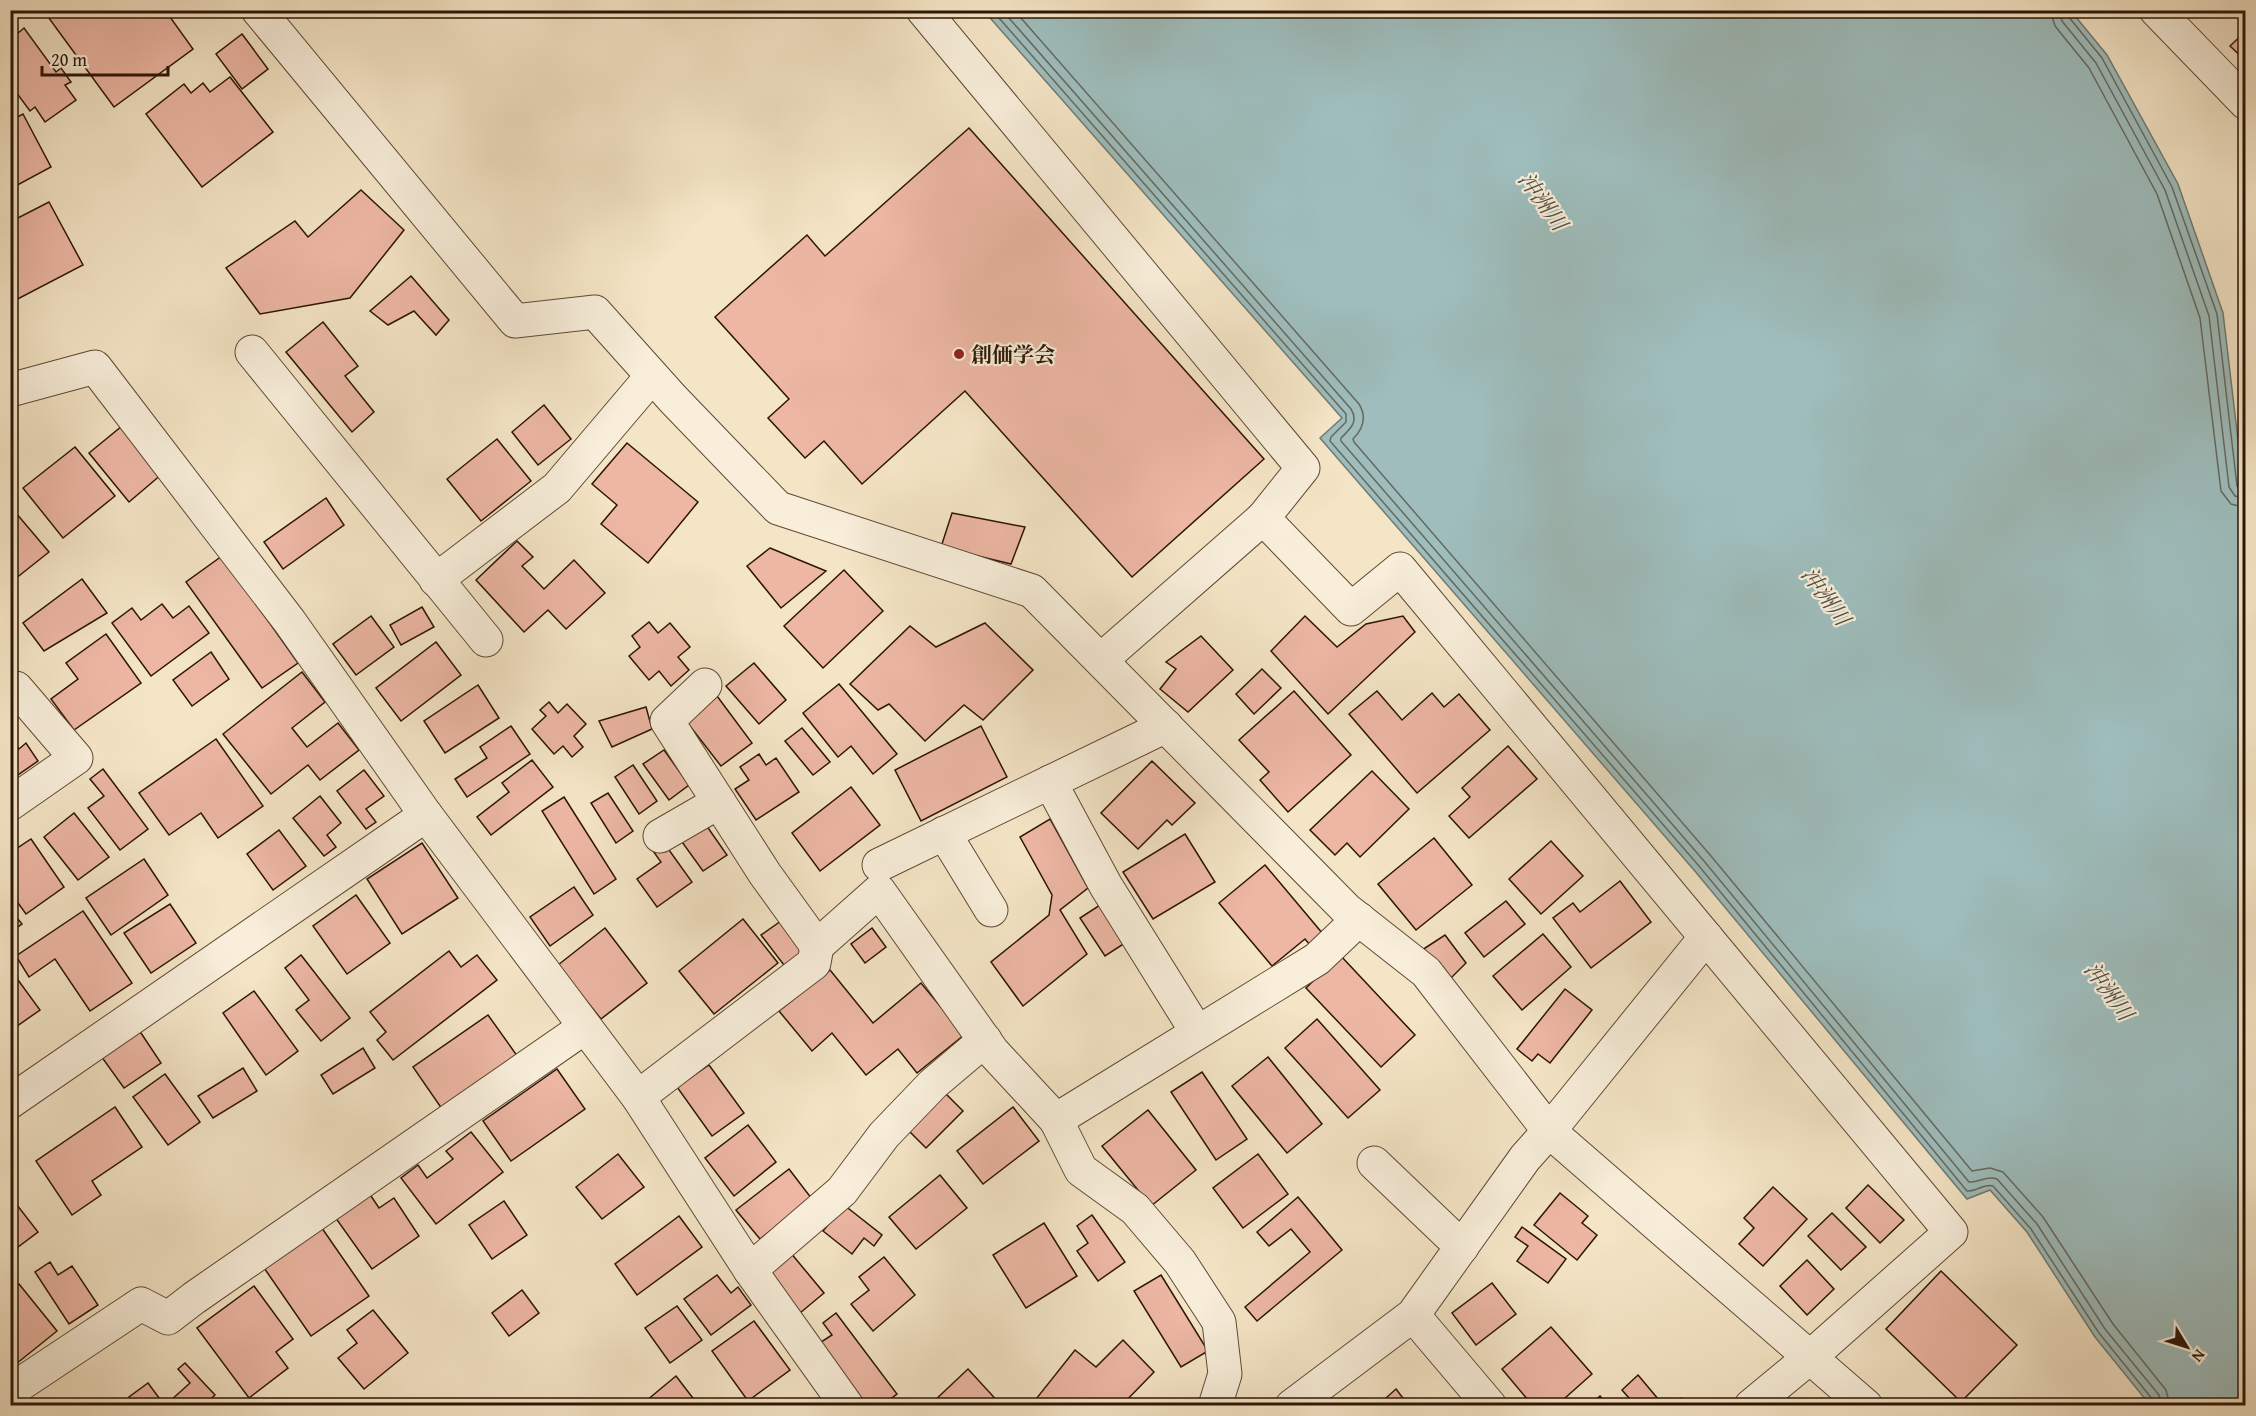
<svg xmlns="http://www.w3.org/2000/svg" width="2256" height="1416" viewBox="0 0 2256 1416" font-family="'Gentium Book Plus','Noto Serif JP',serif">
<rect width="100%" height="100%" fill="#f4e5c6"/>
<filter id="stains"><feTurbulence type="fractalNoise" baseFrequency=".00333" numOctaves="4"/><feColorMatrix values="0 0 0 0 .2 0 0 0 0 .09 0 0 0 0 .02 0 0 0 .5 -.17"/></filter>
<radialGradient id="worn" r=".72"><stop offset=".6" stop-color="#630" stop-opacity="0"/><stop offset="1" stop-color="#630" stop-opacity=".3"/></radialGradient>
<path fill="#9ebdbc" stroke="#707a72" stroke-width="1.5" d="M984,11H2071L2107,55L2178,184L2223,313L2242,474L2246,535L2245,1405H2150L2095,1337L2027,1232L1990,1190L1967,1199L1694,870L1320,438L1342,418Z"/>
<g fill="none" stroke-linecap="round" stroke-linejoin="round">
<g stroke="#656960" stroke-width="1.5">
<path d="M992,10L1346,414V422L1331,437L1330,441L1699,866L1967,1191C1976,1192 1984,1183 1993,1186L2031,1229L2099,1333L2153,1400L2154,1406"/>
<path d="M1002,10L1351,409C1359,422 1350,429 1341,438V441L1704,861L1969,1182C1979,1183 1986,1175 1997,1179L2037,1224L2105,1329L2159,1395L2161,1406"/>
<path d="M1014,10L1359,404C1367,417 1364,428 1353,439L1354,442L1711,856L1972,1171L1990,1168L2003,1172L2043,1217L2113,1324L2166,1390L2170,1406"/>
<path d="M2050,10L2055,26L2089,68L2157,194L2200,318L2221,491L2231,504L2246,508"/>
<path d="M2059,10L2062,21L2096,63L2165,190L2209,316L2229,487L2235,496L2246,499"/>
<path d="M2067,10L2068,16L2102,58L2172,187L2217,314L2237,486L2240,490L2246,491"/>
</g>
</g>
<g fill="#edb7a4" stroke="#2c1504" stroke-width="1.5">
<path d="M43,10H165L193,49L114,107Z"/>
<path d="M10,25L17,34L24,28L56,72L61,68L71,82L65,85L76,100L45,122L35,107L30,111L10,84Z"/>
<path d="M2246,31V61L2230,46Z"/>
<path d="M242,34L268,69L242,89L216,54Z"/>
<path d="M230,77L273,132L202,187L146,114L184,84L191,93L203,83L210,92Z"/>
<path d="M23,114L51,167L10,189V121Z"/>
<path d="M969,128L1264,459L1132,577L965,391L862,484L824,441L805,458L768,418L789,399L715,317L807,235L825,256Z"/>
<path d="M361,190L404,230L350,298L260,314L226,268L295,221L308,237Z"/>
<path d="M49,202L83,265L10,303V222Z"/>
<path d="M411,276L449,320L436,335L414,311L388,325L370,311Z"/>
<path d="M323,322L358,366L345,376L374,412L352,432L286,352Z"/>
<path d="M544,405L571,439L538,465L512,432Z"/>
<path d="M122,426L162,474L129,502L89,453Z"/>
<path d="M497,439L531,481L481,521L447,479Z"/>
<path d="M627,443L698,502L648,563L601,524L617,505L592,484Z"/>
<path d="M75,447L115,496L63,538L23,488Z"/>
<path d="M326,498L344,525L283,569L264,542Z"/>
<path d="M10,506L49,552L15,579L10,573V543L12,542L10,539Z"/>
<path d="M952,513L1025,527L1011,564L941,547Z"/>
<path d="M517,541L533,557L522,566L544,589L574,560L605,593L566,629L548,610L524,632L476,580Z"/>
<path d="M770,548L826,571L781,608L747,566Z"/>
<path d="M222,556L298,663L262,688L186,582Z"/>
<path d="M844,570L883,611L823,668L784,626Z"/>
<path d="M82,579L107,613L44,651L23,623Z"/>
<path d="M162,604L173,618L189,606L209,633L151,676L112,623L132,608L141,620Z"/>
<path d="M422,607L434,627L401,645L390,625Z"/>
<path d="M371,616L394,647L356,675L333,644Z"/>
<path d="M1305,616L1337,647L1366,624L1403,616L1415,632L1328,714L1271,651Z"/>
<path d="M649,622L658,633L670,623L690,647L678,657L689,670L671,686L659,671L649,680L629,656L640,647L632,636Z"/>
<path d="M985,623L1033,670L983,720L964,705L925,741L889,704L878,710L850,684L910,626L936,647Z"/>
<path d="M106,634L141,683L74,730L51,699L78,679L66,663Z"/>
<path d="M1201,636L1233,670L1188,712L1160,689L1176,669L1166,662Z"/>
<path d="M436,642L461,675L401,721L376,688Z"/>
<path d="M211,652L229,679L192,706L173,680Z"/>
<path d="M754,663L786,700L759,724L726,686Z"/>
<path d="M1262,669L1281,688L1254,714L1236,694Z"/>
<path d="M302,672L325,702L292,728L307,747L338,723L359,750L320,780L308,765L271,794L223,734Z"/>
<path d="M839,684L897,754L873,774L851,746L838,757L803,713Z"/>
<path d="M478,685L499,718L445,753L424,721Z"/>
<path d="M1294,691L1351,755L1288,812L1260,780L1269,772L1239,740Z"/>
<path d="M1377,691L1402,720L1432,693L1444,707L1459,694L1490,730L1417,793L1349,714Z"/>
<path d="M717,696L752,743L721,766L686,721Z"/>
<path d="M549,702L558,713L567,704L586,724L574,736L583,747L572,757L563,746L554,754L532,729L546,716L540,710Z"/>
<path d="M646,707L652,729L612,747L599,721Z"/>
<path d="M511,726L530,754L467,797L455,779L487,758L480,747Z"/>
<path d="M981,726L1007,777L921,821L895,770Z"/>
<path d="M802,728L830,762L813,775L785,741Z"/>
<path d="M10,737L19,749L26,743L38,761L12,779Z"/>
<path d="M216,739L263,806L218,838L201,813L169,835L139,793Z"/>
<path d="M1508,746L1537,779L1469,838L1449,816L1470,797L1462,788Z"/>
<path d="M664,750L689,785L669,800L643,764Z"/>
<path d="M759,754L766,765L776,758L799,792L756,820L735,789L749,780L740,767Z"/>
<path d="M532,760L553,787L491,835L477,817L509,792L502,783Z"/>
<path d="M1152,761L1195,803L1172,825L1167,820L1138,849L1101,813Z"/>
<path d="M633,765L657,801L639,814L615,777Z"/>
<path d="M103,769L148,829L120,850L88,808L104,796L90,779Z"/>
<path d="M364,770L384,796L366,809L376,822L366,829L337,791Z"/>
<path d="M1372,771L1409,809L1360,857L1347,843L1335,855L1310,830Z"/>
<path d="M851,787L880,825L820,871L792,833Z"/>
<path d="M608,793L633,831L616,843L591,803Z"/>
<path d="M320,796L341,823L327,835L336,847L324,856L293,818Z"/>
<path d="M564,797L616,879L594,894L542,811Z"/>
<path d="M74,813L109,857L78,880L44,837Z"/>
<path d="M1050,819L1088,888L1060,910L1087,954L1023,1006L991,962L1049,915L1052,895L1020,837Z"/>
<path d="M706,825L727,855L703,871L682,842Z"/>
<path d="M279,830L306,866L273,890L247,854Z"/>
<path d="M1185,834L1215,882L1153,919L1123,872Z"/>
<path d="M1434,838L1472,885L1416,930L1378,884Z"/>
<path d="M31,839L64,887L26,914L10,892V853Z"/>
<path d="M1551,841L1583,876L1541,914L1509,879Z"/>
<path d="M422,843L458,898L402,934L367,879Z"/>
<path d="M664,843L692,882L657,907L637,879L661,862L653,851Z"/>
<path d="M144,859L168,895L111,935L86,898Z"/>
<path d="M1265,865L1323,934L1310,945L1305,939L1272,966L1219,903Z"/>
<path d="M1620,881L1651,922L1591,968L1553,918L1573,903L1580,912Z"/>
<path d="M574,887L593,915L550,946L530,917Z"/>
<path d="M356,895L390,943L347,974L313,926Z"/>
<path d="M1506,901L1525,924L1484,957L1465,933Z"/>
<path d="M170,904L196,943L151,973L124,933Z"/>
<path d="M1100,905L1125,943L1105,956L1080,918Z"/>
<path d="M10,909L22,924L10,932Z"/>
<path d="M83,911L132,983L90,1011L55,959L29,977L16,956Z"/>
<path d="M743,919L778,963L714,1014L679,971Z"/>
<path d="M781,921L807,954L787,969L761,935Z"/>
<path d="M605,928L647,983L601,1019L558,965Z"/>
<path d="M872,928L886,947L865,963L851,944Z"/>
<path d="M1543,934L1571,967L1522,1010L1493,976Z"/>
<path d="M1445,935L1466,963L1448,981L1422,950Z"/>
<path d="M449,951L461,967L477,955L497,980L393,1060L377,1040L386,1032L370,1012Z"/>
<path d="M301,955L350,1018L321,1041L296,1010L309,1000L285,968Z"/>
<path d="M1340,955L1415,1035L1381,1067L1306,988Z"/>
<path d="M10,969L40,1010L10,1031Z"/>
<path d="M830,970L873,1023L921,983L964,1035L917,1073L898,1049L866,1075L832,1033L812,1051L779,1011Z"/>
<path d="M1565,989L1592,1010L1550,1063L1538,1054L1532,1061L1517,1049Z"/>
<path d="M254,991L298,1051L266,1075L223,1013Z"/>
<path d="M488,1015L518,1057L442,1109L413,1067Z"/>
<path d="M1317,1019L1380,1090L1348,1118L1285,1048Z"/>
<path d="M139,1030L161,1063L124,1088L101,1056Z"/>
<path d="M363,1048L375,1068L333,1094L321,1075Z"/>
<path d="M1268,1057L1322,1124L1287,1153L1232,1086Z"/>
<path d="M709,1065L744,1113L712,1136L677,1087Z"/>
<path d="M243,1068L257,1091L213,1118L198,1096Z"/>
<path d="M557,1069L585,1109L511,1161L483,1121Z"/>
<path d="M1202,1072L1247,1139L1216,1160L1171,1092Z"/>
<path d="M165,1074L200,1122L168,1145L133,1097Z"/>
<path d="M943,1091L963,1111L926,1148L906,1128Z"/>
<path d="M115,1107L142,1147L92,1181L101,1195L72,1215L36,1161Z"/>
<path d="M1013,1107L1039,1141L983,1184L957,1151Z"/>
<path d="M1148,1110L1196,1170L1151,1206L1102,1146Z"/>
<path d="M748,1125L776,1162L734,1196L705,1158Z"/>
<path d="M471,1132L503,1172L436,1224L401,1178L418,1165L427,1178L453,1159L446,1151Z"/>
<path d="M618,1154L644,1187L602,1219L576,1187Z"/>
<path d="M1258,1154L1288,1194L1243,1228L1213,1188Z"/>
<path d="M789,1169L812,1199L760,1239L736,1210Z"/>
<path d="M940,1175L967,1208L916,1249L889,1217Z"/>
<path d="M1868,1185L1904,1220L1880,1243L1846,1208Z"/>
<path d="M1773,1187L1807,1219L1763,1266L1739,1244L1754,1228L1744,1218Z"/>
<path d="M369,1193L379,1208L394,1198L419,1236L372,1269L335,1217Z"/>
<path d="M1560,1193L1588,1216L1582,1223L1597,1235L1577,1260L1534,1225Z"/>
<path d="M10,1196L38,1232L10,1253Z"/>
<path d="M1298,1197L1342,1250L1257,1321L1245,1307L1310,1252L1291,1229L1269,1246L1257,1232Z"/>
<path d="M504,1201L527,1235L492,1259L469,1225Z"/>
<path d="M844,1205L882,1235L874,1246L864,1238L852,1254L823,1231Z"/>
<path d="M1832,1213L1866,1247L1841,1270L1808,1236Z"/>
<path d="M1092,1215L1125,1262L1098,1281L1077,1251L1088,1243L1077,1226Z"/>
<path d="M679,1216L702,1247L637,1295L615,1264Z"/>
<path d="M317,1221L369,1296L311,1336L260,1262Z"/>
<path d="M1044,1223L1077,1276L1026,1308L993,1255Z"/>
<path d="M1522,1227L1566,1259L1548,1283L1517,1261L1528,1246L1515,1237Z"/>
<path d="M790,1252L824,1293L800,1313L766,1272Z"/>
<path d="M884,1257L915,1295L873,1331L851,1304L869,1290L859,1277Z"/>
<path d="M1807,1260L1834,1289L1807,1315L1780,1286Z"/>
<path d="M50,1262L58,1275L72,1266L98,1305L69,1324L35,1272Z"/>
<path d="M1941,1271L2017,1345L1961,1402L1886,1329Z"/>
<path d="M717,1275L731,1293L738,1287L751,1305L711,1335L684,1299Z"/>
<path d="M1161,1275L1208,1351L1181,1367L1134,1291Z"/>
<path d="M1492,1283L1516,1314L1476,1345L1452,1313Z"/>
<path d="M19,1284L57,1331L11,1368L10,1310L18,1304L10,1294V1291Z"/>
<path d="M254,1286L293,1339L276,1352L288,1368L249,1398L197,1328Z"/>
<path d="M522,1290L539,1313L509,1336L492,1313Z"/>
<path d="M677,1306L702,1340L670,1363L645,1328Z"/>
<path d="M373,1310L408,1353L364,1389L338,1358L357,1343L347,1330Z"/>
<path d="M836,1313L897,1394L881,1406H864L818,1344L832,1335L823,1323Z"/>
<path d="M754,1321L790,1370L748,1401L712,1351Z"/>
<path d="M1551,1327L1592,1374L1556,1406H1533L1502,1369Z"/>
<path d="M1123,1340L1154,1372L1121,1406H1045L1036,1399L1075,1350L1096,1367Z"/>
<path d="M185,1363L215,1395L203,1406H174L170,1401L190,1383L178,1369Z"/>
<path d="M968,1369L1002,1406H932L931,1404Z"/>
<path d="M1638,1375L1664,1406H1636L1622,1390Z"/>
<path d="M676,1376L699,1406H640Z"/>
<path d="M148,1383L165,1406H135L129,1397Z"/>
<path d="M1396,1389L1409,1406H1377Z"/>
<path d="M1600,1396L1608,1406H1588Z"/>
<path d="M1681,1398L1688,1406H1673Z"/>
</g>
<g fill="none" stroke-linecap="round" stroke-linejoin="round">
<g stroke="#5e4934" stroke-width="35">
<g id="minor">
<path d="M258,10L515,321L595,312L673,399L778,508L1032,591L1347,910L1426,972L1549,1131L1866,1406"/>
<path d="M923,10L1303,468L1263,518"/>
<path d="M2156,10L2246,103"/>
<path d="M252,352L486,640"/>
<path d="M10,390L95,367L290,622L426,815L638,1097L750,1270L847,1406"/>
<path d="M436,580L557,488L652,376"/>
<path d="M1101,660L1263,518L1351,609L1400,569L1951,1232L1809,1358L1751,1406"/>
<path d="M705,685L667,721L765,874L817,946L879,891L993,1052L1056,1120L1317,959L1359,919"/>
<path d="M10,692L16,688L76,758L10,804"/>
<path d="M1050,782L1106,886L1197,1032"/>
<path d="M944,833L991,910"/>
<path d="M660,836L719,802"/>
<path d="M879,865L1166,726"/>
<path d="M638,1097L814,963L817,946"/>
<path d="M10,1102L426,815"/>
<path d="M1056,1120L1081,1170L1135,1209L1180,1262L1219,1322L1225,1374L1215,1406"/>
<path d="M1374,1163L1462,1247"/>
<path d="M750,1270L842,1191L884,1135L933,1084L985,1040"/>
<path d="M1413,1315L1490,1406"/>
<path d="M10,1391L141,1304L168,1318L194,1298L585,1027"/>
<path d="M1292,1406L1413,1315L1525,1158L1549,1131L1706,937"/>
</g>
</g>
<use href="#minor" stroke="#f8eeda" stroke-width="33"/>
</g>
<circle fill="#8f2418" stroke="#f8eeda" stroke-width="2" cx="959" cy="354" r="6"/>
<g text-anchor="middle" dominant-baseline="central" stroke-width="4.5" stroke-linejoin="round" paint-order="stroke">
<g font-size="21" font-weight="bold" fill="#2c1504" stroke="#f8eeda" text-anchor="start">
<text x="971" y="354">創価学会</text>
</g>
<g font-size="22" font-style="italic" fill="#545044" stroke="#f8eeda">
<text transform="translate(1543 201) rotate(54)">沖洲川</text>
<text transform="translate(1826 596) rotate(54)">沖洲川</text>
<text transform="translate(2109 991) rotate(54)">沖洲川</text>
</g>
</g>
<rect width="2256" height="1416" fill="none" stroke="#f4e5c6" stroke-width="36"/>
<rect x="12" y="12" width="2232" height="1392" fill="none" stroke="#2c1504" stroke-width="3"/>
<rect x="18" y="18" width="2220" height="1380" fill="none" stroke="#2c1504" stroke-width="1.5"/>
<g transform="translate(2187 1347) rotate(128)" stroke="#f8eeda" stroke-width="4.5" paint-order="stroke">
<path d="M0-4.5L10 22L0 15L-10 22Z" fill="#2c1504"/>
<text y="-9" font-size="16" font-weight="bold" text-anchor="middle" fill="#2c1504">N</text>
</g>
<path d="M42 66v9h126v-9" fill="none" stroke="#2c1504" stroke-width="3"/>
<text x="51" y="66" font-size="18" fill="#2c1504" stroke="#f8eeda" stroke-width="4.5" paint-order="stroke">20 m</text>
<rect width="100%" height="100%" filter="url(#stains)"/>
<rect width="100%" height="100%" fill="url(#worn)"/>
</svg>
